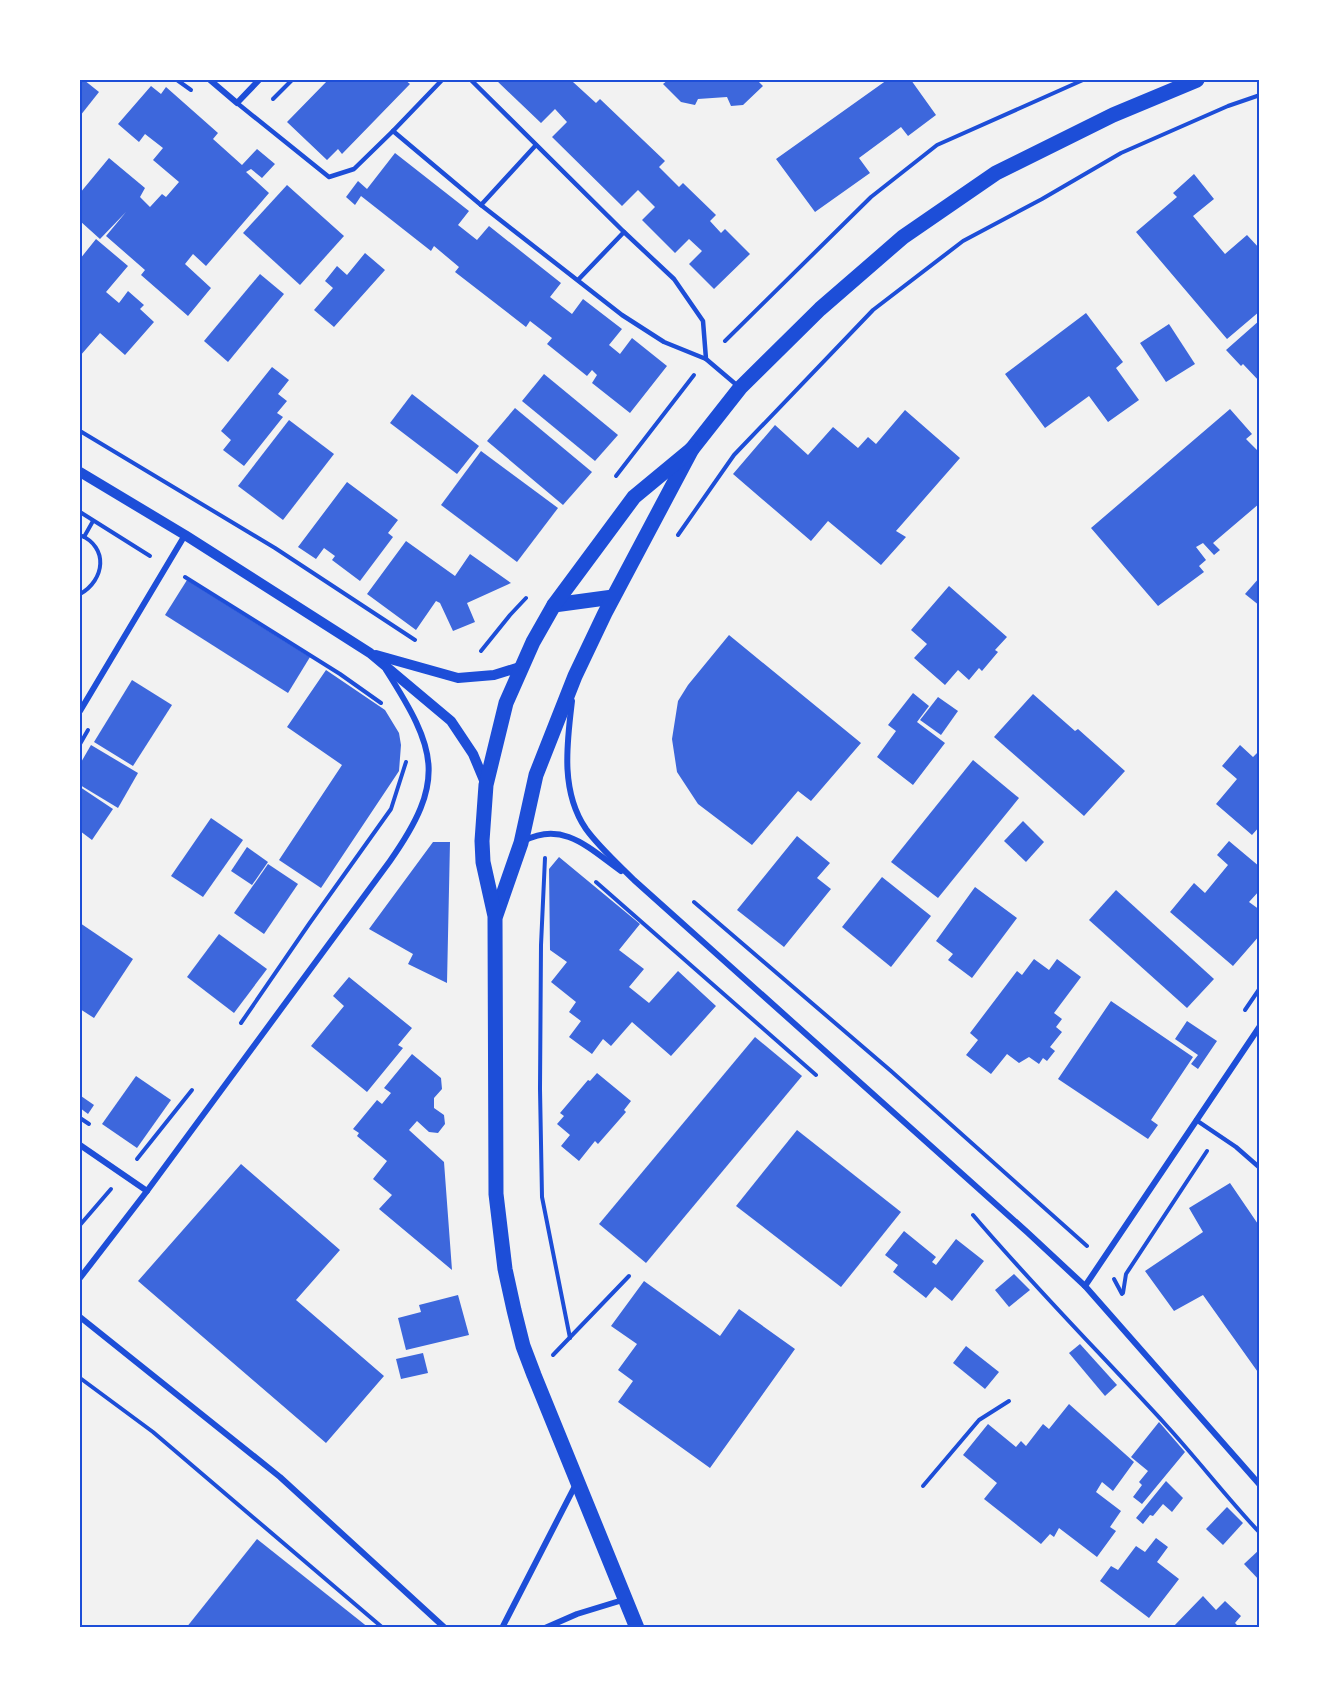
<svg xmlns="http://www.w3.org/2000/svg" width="1339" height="1707" viewBox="0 0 1339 1707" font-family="'Alegreya Sans',sans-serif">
<rect width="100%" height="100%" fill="#f2f2f2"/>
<g fill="#3d67dc">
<path d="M80,80H84L99,92L80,116Z"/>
<path d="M328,80H405L410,84L342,154L338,149L327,160L287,122Z"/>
<path d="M496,80H575L573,82L596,103L600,99L665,161L659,167L679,187L683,183L716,215L710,221L721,233L725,229L750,254L714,289L689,264L702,251L689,239L675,253L642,220L655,207L638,190L622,206L552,137L567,122L555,109L541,123Z"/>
<path d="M668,80H759L758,81L763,86L743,105L731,106L727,97L698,99L695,105L681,102L663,84Z"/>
<path d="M887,80H911L936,115L908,136L901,127L859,158L870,173L815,212L776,159Z"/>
<path d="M151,86L161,94L166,87L218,133L213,139L242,165L257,149L275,164L262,178L251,169L246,172L269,193L206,266L193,254L185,264L211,288L188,316L141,275L145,270L106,236L126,212L100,239L80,221V193L109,158L145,188L140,197L150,207L162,194L166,197L179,182L153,160L163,148L145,134L139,142L118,124Z"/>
<path d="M395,153L469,211L458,225L477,240L489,226L561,283L550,297L572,314L583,299L622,329L609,345L620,354L632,338L667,366L630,413L592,383L597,375L592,370L587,376L547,344L552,338L530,321L526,327L455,272L459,267L434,246L431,251L361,196L355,205L346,197L358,181L367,189Z"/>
<path d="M1194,174L1214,199L1193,216L1225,254L1247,235L1260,249V311L1227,339L1136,232L1177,197L1173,193Z"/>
<path d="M287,185L344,236L300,285L243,233Z"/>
<path d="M96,239L128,266L106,292L119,303L128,291L144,305L140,309L154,322L125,355L100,333L80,356V259Z"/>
<path d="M365,253L385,270L334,327L314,310L333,288L325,281L337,266L347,275Z"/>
<path d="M260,274L284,294L228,362L204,341Z"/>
<path d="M1086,313L1123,362L1116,368L1139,400L1108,422L1089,396L1045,428L1005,374Z"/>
<path d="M1260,320V382L1243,364L1241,366L1226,350Z"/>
<path d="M1169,324L1195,364L1166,382L1140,343Z"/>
<path d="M272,367L289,380L278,394L287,401L277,413L283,417L244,466L223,450L231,440L221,431Z"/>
<path d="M544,374L618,435L595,461L522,401Z"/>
<path d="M412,394L479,446L457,474L390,423Z"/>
<path d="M515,408L592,472L563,505L487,441Z"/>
<path d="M1230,409L1252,434L1246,439L1260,453V503L1213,543L1220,550L1214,555L1203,543L1196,547L1206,560L1199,566L1204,572L1158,606L1091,528Z"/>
<path d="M905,410L960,458L896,531L906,537L881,565L828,521L811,541L733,474L775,425L808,455L833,427L858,448L868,437L876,444Z"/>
<path d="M289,420L334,454L283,520L238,486Z"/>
<path d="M481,451L558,508L517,562L441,505Z"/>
<path d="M347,482L398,520L388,533L393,537L360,581L332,560L335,556L324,548L316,559L298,547Z"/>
<path d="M406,541L455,576L470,554L511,583L467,603L475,622L453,631L440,603L436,601L416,630L367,594Z"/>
<path d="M1260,577V606L1245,594Z"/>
<path d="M187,580L310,657L288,693L165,615Z"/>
<path d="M949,586L1007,637L995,650L998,652L982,671L979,668L969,680L958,670L945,685L914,658L927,644L911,630Z"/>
<path d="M729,635L861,743L811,801L798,791L752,845L698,804L677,772L672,739L678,701L688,685Z"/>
<path d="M326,670L385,710L399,733L401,745L399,771L321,888L279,860L342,765L287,727Z"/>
<path d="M132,680L172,705L133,766L94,742Z"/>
<path d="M913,693L929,706L917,722L945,743L913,785L877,757L896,731L888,725Z"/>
<path d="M1033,694L1075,731L1078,729L1125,771L1084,816L994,737Z"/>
<path d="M938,697L958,711L941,735L920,720Z"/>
<path d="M91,745L138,773L118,808L80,785V764Z"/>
<path d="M1240,745L1253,757L1260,750V826L1252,835L1216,804L1237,779L1222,766Z"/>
<path d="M973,760L1019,798L938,898L891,862Z"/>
<path d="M80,787L113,809L92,840L80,831Z"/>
<path d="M211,818L243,840L203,897L171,876Z"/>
<path d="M1023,821L1044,842L1026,862L1004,841Z"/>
<path d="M797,836L830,863L817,878L831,889L784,947L737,910Z"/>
<path d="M1229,841L1260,867V890L1249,902L1260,910V935L1233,966L1170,912L1194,883L1205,893L1228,865L1217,855Z"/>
<path d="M433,842H450L447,983L408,964L413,954L369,929Z"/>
<path d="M247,847L268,862L252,885L231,871Z"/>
<path d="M559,857L640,924L619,950L644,969L629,987L649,1003L678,971L716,1006L671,1056L632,1022L611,1046L603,1039L592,1054L569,1037L581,1021L569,1012L576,1002L551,982L567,962L550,950L549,869Z"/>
<path d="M268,864L298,884L264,934L234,913Z"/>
<path d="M882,877L931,916L891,967L842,927Z"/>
<path d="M975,887L1017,918L972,978L948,960L953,954L936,941Z"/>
<path d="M1116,890L1214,979L1187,1008L1089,920Z"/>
<path d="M80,923L133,959L94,1018L80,1009Z"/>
<path d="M219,934L267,969L234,1013L187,977Z"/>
<path d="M1034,959L1049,970L1057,959L1081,977L1054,1013L1062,1019L1056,1027L1062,1032L1050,1047L1055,1051L1047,1061L1043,1058L1039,1064L1029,1057L1019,1063L1007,1054L991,1074L966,1055L978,1040L970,1033L1017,971L1022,975Z"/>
<path d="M349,977L412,1028L398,1045L403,1048L367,1092L311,1046L344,1006L333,996Z"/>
<path d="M1111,1001L1193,1057L1151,1120L1158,1125L1148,1139L1058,1079Z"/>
<path d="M1187,1021L1217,1041L1198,1069L1191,1064L1198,1055L1175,1039Z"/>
<path d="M755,1037L802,1076L646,1263L599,1224Z"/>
<path d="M412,1054L441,1078L442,1089L434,1098V1108L444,1115L445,1124L438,1133L429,1132L417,1121L409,1130L444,1162L452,1270L379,1209L392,1195L373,1179L387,1161L357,1136L359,1133L353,1129L377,1100L382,1104L391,1093L384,1088Z"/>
<path d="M597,1073L631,1101L624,1110L626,1112L598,1144L595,1141L579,1161L561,1146L570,1135L557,1124L564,1116L560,1113L588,1080L590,1081Z"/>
<path d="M136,1076L171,1100L137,1148L102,1124Z"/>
<path d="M81,1096L94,1105L88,1114L80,1108Z"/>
<path d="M797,1130L901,1212L841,1287L736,1206Z"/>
<path d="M241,1164L340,1250L296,1300L384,1376L326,1443L138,1281Z"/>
<path d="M1230,1183L1260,1227V1375L1203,1295L1174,1311L1145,1271L1203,1232L1189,1208Z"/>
<path d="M904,1231L936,1257L932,1262L936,1265L956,1239L984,1261L952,1301L935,1287L926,1298L893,1272L898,1265L885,1255Z"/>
<path d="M1014,1274L1030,1290L1009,1307L995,1290Z"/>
<path d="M644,1281L720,1336L739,1309L795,1349L710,1468L618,1402L633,1381L618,1370L637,1344L611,1326Z"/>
<path d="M458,1295L469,1335L406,1350L398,1318L421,1312L419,1305Z"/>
<path d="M1080,1344L1117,1385L1105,1396L1069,1353Z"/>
<path d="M966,1346L999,1372L985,1389L953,1363Z"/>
<path d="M423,1353L428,1373L401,1379L396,1359Z"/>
<path d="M1069,1404L1134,1462L1113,1491L1102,1482L1096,1492L1121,1511L1110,1527L1116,1531L1097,1557L1059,1528L1054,1537L1050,1534L1041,1544L984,1499L997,1483L963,1455L988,1424L1016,1447L1021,1441L1026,1446L1043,1424L1049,1429Z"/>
<path d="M1159,1422L1185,1452L1142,1504L1133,1497L1142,1485L1139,1482L1148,1471L1131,1457Z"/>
<path d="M1166,1481L1183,1498L1172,1512L1163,1504L1153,1516L1150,1515L1143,1524L1136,1518Z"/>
<path d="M1227,1507L1243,1523L1223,1545L1206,1529Z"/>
<path d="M1156,1538L1168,1547L1157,1562L1179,1579L1149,1618L1100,1581L1111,1566L1118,1570L1136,1546L1145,1552Z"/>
<path d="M257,1539L369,1628H186Z"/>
<path d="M1260,1549V1581L1244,1564Z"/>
<path d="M1203,1596L1216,1610L1225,1601L1241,1616L1235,1623L1240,1628H1172Z"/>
</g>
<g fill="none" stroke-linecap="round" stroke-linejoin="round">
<g stroke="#1d4ed8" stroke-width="4">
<path d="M177,80L191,90"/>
<path d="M273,99L292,80"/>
<path d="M725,341L871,197L937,145L1083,80"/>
<path d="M80,431L275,548L415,640"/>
<path d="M616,476L694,375"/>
<path d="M80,512L150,556"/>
<path d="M80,535C109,547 105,580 80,594"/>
<path d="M678,535L734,455L873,310L963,241L1042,199L1121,153L1228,106L1260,95"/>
<path d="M84,537L93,521"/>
<path d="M185,577L340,674L381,703"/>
<path d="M481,651L510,615L526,598"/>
<path d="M80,744L88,730"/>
<path d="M545,858L541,945L540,1089L542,1197L570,1338"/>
<path d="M596,882L816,1075"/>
<path d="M694,902L891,1071L1087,1246"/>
<path d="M1245,1010L1260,988"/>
<path d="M241,1023L309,924L391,809L406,762"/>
<path d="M80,1118L89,1124"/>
<path d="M137,1159L192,1090"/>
<path d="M973,1215C1035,1288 1102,1355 1166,1425C1198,1460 1227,1498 1260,1533"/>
<path d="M80,1225L111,1189"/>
<path d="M1114,1279L1122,1294"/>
<path d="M1123,1293L1126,1274L1207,1151"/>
<path d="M553,1355L629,1276"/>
<path d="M80,1378L153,1432L383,1628"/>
<path d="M923,1486L979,1420L1009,1401"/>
</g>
<g stroke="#1d4ed8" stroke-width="4.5">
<path d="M471,80L624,232L674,279L703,321L706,359L739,387"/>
<path d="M237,103L329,177L354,169L393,131L442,80"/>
<path d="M393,131L481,205L622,315L664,342L706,359"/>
<path d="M481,205L536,145"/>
<path d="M578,280L624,232"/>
<path d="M1196,1120L1236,1147L1260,1168"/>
</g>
<g stroke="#1d4ed8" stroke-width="6">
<path d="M210,80L237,103L259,80"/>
<path d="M572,701C567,743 560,791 586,829C599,847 618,864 634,880L1027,1232L1085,1286L1260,1485"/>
<path d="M80,711L185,535"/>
<path d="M524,841C563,820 590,849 621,871"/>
<path d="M80,1145L147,1191"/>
<path d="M80,1278L147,1191L390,861C447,780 437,750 386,670"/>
<path d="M1085,1286L1260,1026"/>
<path d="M80,1317L280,1477L445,1628"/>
<path d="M502,1628L576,1484"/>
<path d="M545,1628L577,1614L626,1599"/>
</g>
<g stroke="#1d4ed8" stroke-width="10">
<path d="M80,472L185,535L370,653L451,721L473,754L486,785"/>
<path d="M376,655L458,678L494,675L523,666"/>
</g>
<g stroke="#1d4ed8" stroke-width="15">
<path d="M554,605L613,597"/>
<path d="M496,915L521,843L536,775L575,676L605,613L692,449L740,388L820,309L903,237L996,173L1113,115L1197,80"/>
<path d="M637,1628L534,1375L523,1346L514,1310L505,1269L496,1194L495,916L483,862L482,841L486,785L506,703L533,642L554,605L634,497L692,449"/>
</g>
</g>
<rect width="1339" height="1707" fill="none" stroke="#ffffff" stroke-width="162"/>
<rect x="81" y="81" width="1177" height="1545" fill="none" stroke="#1d4ed8" stroke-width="2"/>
</svg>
